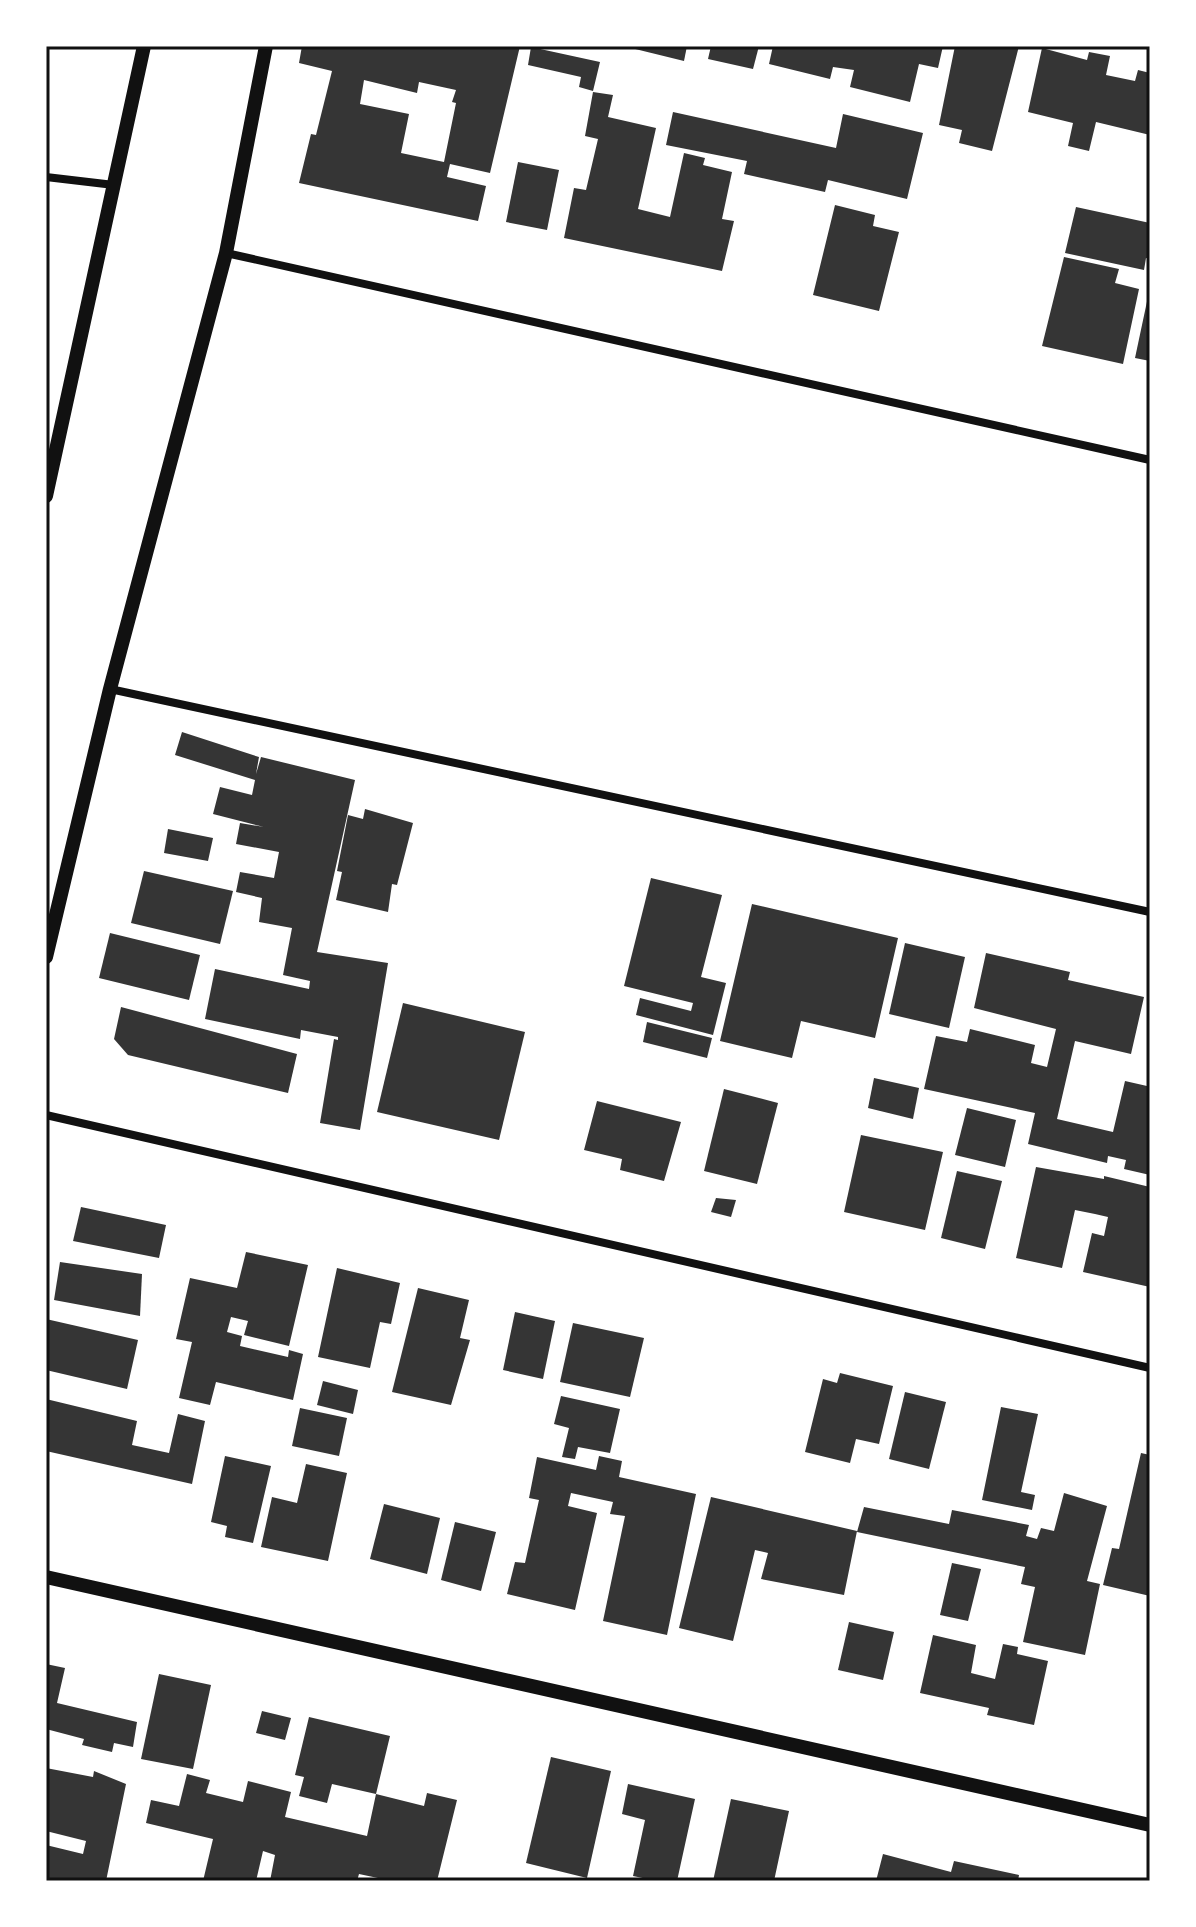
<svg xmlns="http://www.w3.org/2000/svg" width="1196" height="1927" viewBox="0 0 1196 1927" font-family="'Fira Sans',sans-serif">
<rect width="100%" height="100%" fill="#fff"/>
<g fill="#353535" fill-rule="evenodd">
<path d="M302,46H490L500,48V46H520L490,173L450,164L447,177L486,186L478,221L299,183L311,134L316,135L332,71L299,63ZM364,80L417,93L419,82L456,90L452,102L456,103L444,162L401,153L409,114L360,104Z"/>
<path d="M623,46H687L684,61Z"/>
<path d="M711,46H759L753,69L708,59Z"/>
<path d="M773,46H943L938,68L919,64L910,102L850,87L854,70L833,67L830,79L769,64Z"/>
<path d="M955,46H1019L992,151L959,143L962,130L939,125Z"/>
<path d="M531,47L600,62L593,91L579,87L581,77L528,65Z"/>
<path d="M1042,48L1087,60L1089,52L1110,56L1106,75L1135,81L1138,70L1150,73V135L1096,122L1089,151L1068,146L1073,123L1028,112Z"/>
<path d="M593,92L613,95L608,117L656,128L638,209L670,217L684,153L705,158L703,165L732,172L722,219L734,221L722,271L564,238L574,188L586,190L598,139L585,136Z"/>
<path d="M673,112L836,148L843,114L923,133L907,199L828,180L825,192L744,174L747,161L666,145Z"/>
<path d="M518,162L559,170L547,230L506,222Z"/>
<path d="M835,205L875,215L873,226L899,232L879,311L813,295Z"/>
<path d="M1076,207L1150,223V259L1146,258L1144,270L1065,253Z"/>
<path d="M1064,257L1119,269L1115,283L1139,289L1123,364L1042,346Z"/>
<path d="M1149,292H1150V361L1135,358Z"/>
<path d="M182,732L259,757L256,774L261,757L355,780L317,952L388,963L360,1130L320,1123L334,1039L338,1040V1037L301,1030L300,1039L205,1019L215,969L309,989L310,981L283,975L292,928L259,922L262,898L236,892L240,872L274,878L279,852L236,844L240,823L264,827L213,814L220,787L252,795L255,780L175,755Z"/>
<path d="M365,809L413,823L397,885L392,884L388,912L336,900L342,872L337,871L348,815L363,819Z"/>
<path d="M168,829L213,838L208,861L164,853Z"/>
<path d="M144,871L233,891L220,944L131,923Z"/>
<path d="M651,878L722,895L701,977L726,983L713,1035L636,1015L640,998L691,1011L693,1003L624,986Z"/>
<path d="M752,904L898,938L875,1038L801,1021L792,1058L720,1041Z"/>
<path d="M110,933L200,955L189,1000L99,978Z"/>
<path d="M905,943L965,957L949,1028L889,1014Z"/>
<path d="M986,953L1070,972L1068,980L1144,997L1131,1054L1075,1041L1057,1119L1113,1132L1125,1081L1147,1086L1150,1080V1175L1124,1169L1126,1160L1108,1156L1107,1163L1028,1144L1035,1113L924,1089L936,1036L967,1042L970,1029L1035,1045L1031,1063L1047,1067L1056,1029L974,1008Z"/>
<path d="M403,1003L525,1032L499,1140L377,1112Z"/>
<path d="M121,1007L297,1054L288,1093L128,1055L114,1039Z"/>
<path d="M647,1022L712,1038L707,1058L643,1042Z"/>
<path d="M874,1078L919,1088L913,1119L868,1108Z"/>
<path d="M724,1089L778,1103L757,1184L704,1171Z"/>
<path d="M597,1101L681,1122L664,1181L620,1170L622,1159L584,1150Z"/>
<path d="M967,1108L1016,1120L1005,1167L955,1155Z"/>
<path d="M861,1135L943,1152L925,1230L844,1212Z"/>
<path d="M1036,1167L1104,1179V1176L1150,1187V1287L1083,1272L1092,1233L1104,1236L1108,1217L1095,1214L1075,1210L1062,1268L1016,1258Z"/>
<path d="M957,1171L1002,1181L985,1249L941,1238Z"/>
<path d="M716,1198L736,1200L731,1217L711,1212Z"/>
<path d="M81,1207L166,1225L159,1258L73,1241Z"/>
<path d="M246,1252L308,1265L289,1346L244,1335L248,1321L231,1317L227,1332L242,1336L240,1346L288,1357L289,1350L303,1354L293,1400L216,1382L210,1405L179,1398L192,1342L176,1339L190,1278L237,1288Z"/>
<path d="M60,1262L142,1274L140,1316L54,1300Z"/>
<path d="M337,1268L400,1283L391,1324L380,1322L370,1368L318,1357Z"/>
<path d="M418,1288L469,1300L460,1338L470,1340L451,1405L392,1392Z"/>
<path d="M515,1312L555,1321L543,1379L503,1370Z"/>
<path d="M46,1319L138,1340L127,1389L46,1370Z"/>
<path d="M573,1323L644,1338L630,1397L560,1382Z"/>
<path d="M840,1373L893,1386L879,1444L856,1439L850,1463L805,1452L823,1379L837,1383Z"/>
<path d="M323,1381L358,1390L353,1414L317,1405Z"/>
<path d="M905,1392L946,1402L929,1469L889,1459Z"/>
<path d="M561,1396L620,1409L610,1453L578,1447L575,1459L562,1457L569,1428L554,1424Z"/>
<path d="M46,1399L137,1421L132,1445L169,1453L178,1414L205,1421L192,1484L46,1451Z"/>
<path d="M1001,1407L1038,1414L1021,1492L1035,1495L1032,1510L982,1500Z"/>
<path d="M300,1408L347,1418L339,1456L292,1446Z"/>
<path d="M1141,1453L1150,1455V1596L1103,1585L1112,1548L1119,1549Z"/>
<path d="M225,1456L271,1466L253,1543L225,1537L227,1526L211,1522Z"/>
<path d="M599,1456L622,1461L619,1477L696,1494L667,1635L603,1621L625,1516L610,1514L613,1502L571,1493L568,1506L597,1513L575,1610L507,1594L515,1562L525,1563L539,1500L529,1498L537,1457L596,1470Z"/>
<path d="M306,1464L347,1473L328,1561L261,1547L272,1497L297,1503Z"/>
<path d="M1064,1493L1107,1506L1087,1581L1100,1584L1085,1655L1023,1642L1035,1587L1021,1584L1025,1567L857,1532L864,1507L949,1524L952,1510L1029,1525L1026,1536L1037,1539L1041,1528L1054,1531Z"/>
<path d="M711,1497L857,1531L844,1595L761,1579L768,1553L755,1550L733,1641L679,1628Z"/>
<path d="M384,1504L440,1518L427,1574L370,1559Z"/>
<path d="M455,1522L496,1532L481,1591L441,1580Z"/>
<path d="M952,1563L981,1569L968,1621L940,1615Z"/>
<path d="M849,1622L894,1632L883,1680L838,1670Z"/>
<path d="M933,1635L976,1645L971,1673L995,1679L1003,1644L1018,1647L1017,1654L1048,1661L1034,1725L987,1715L989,1708L920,1693Z"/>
<path d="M46,1664L65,1668L57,1703L137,1722L133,1747L114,1743L112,1752L82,1745L84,1739L46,1729Z"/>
<path d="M159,1674L211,1685L193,1769L141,1759Z"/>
<path d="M262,1711L291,1718L285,1740L256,1733Z"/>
<path d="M309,1717L390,1736L376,1794L424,1806L427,1793L457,1800L437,1881H392L359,1874L357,1881H270L275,1855L263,1851L256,1881H203L213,1839L146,1823L151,1800L179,1806L187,1774L210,1780L206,1793L243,1802L248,1781L291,1792L285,1817L367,1836L376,1794L332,1784L327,1803L299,1796L304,1777L295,1775Z"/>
<path d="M551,1757L611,1771L587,1878L526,1863Z"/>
<path d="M46,1768L93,1777L94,1771L126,1784L106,1881H46V1845L83,1854L86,1841L46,1831Z"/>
<path d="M628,1784L695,1799L677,1881H657L633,1876L645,1820L622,1814Z"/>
<path d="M731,1799L789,1811L774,1881H713Z"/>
<path d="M883,1854L951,1872L954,1861L1019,1875L1018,1881H876Z"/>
</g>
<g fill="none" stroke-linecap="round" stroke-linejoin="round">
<g stroke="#111" stroke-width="8">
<path d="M46,177L114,185"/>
<path d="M226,253L1150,460"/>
<path d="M110,689L1150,912"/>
<path d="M46,1115L1150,1368"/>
</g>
<g stroke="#111" stroke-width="14">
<path d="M46,496L144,46"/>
<path d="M46,957L110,689L226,253L266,46"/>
<path d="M46,1577L1150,1825"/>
</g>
</g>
<rect width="1196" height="1927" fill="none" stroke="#ffffff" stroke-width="96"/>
<rect x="48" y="48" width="1100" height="1831" fill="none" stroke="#111" stroke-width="3"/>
</svg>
